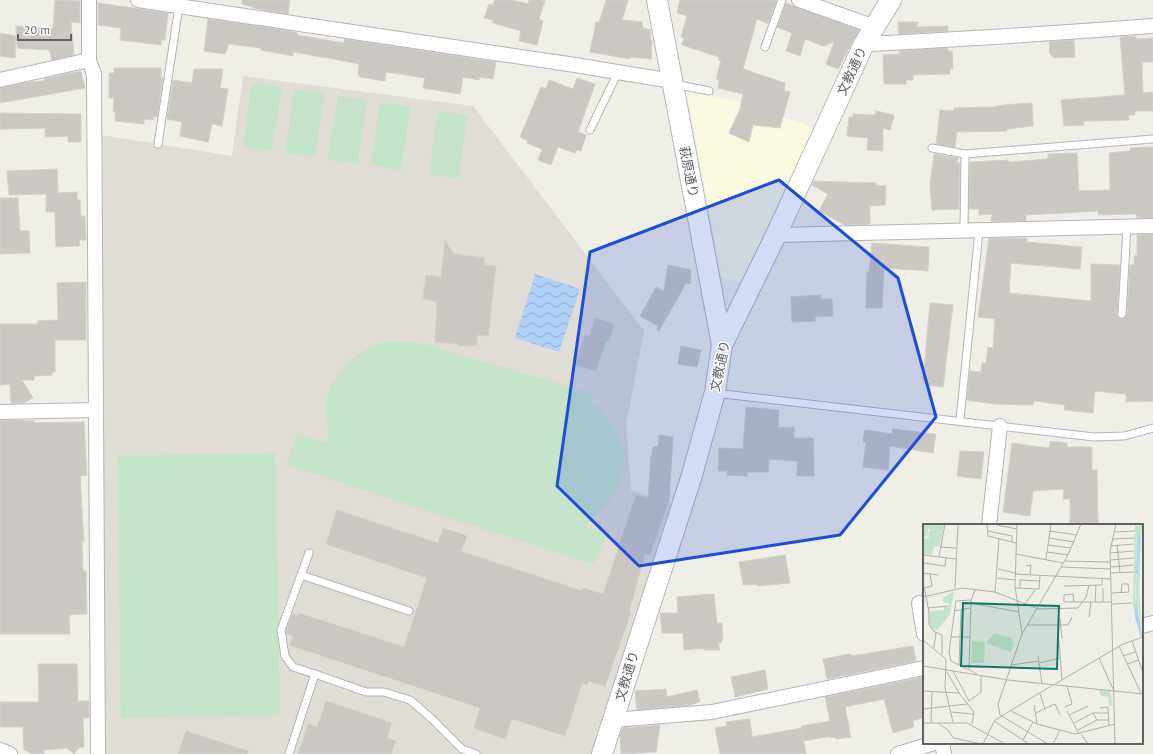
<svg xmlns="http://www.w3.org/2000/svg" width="1153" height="754" viewBox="0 0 1153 754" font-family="'PT Sans','Noto Sans JP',sans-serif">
<defs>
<pattern id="water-waves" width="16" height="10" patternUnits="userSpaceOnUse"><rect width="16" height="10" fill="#afd0f7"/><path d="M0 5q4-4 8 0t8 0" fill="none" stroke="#92accc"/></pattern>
</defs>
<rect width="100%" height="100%" fill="#efeee7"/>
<path fill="#fbf8e0" d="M686,90L742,103L814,128L742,282L722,279Z"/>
<path fill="#dfddd5" d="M243,76L473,106L644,331L626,424L631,490L672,504L593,754H104L101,135L232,156Z"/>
<g fill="#c6e4ca">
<path d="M252,83L282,87L272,151L243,146Z"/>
<path d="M294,89L324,94L315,157L285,153Z"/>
<path d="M338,96L367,100L358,164L328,159Z"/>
<path d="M380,102L410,107L401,170L371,165Z"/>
<path d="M438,111L468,115L458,179L429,174Z"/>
<path d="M390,341L420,343L593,394L591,402C614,419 631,451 621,480C614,499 599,514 585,526L608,533L593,564L287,465L297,434L329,443C329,430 324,416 326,403C332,370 359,348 390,341Z"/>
<path d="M275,453L280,715L121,718L117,456Z"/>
</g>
<path fill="url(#water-waves)" d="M535,274L580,289L559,352L515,338Z"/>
<g fill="#cbc8c4" stroke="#d3d1c6">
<path d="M55,0L80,1V23L71,22L74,55L52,60L49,50L17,48L16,26L53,29Z"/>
<path d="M242,0H290L288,14L262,10L242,4Z"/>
<path d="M495,0H512L528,4L529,0H545L539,19L543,21L537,45L519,41L521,31L493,23V20L484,18L489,4L493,5Z"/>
<path d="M606,0H628L622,20L642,22L643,28L651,30L650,39L652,40L651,59L630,57V59L590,52L596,22L599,23Z"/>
<path d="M680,0H777L768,24L757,19L743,69L785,83L784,91L790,92L780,128L753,125L749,142L729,133L740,109L743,94L718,88L719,80L716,79L721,61L719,60V57L682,45L684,38L681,37L687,16L677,13Z"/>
<path d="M98,3L168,13L165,40H161V45L120,40L121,28L98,25Z"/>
<path d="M786,3L859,30L838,69L826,64L834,42L823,46L805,39L800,56L786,51L792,33L777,27Z"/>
<path d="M208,19L285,30L297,33V35L344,43L345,39L496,62L493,79L479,77V80L463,77L460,94L423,88L425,78L386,72L385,81L360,77L358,73L359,64L333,59L293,52V56L261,50V48L229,44L225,54L204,51Z"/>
<path d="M898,22H919L916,27L948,26V31L899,34Z"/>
<path d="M0,33L16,36L15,58L0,56Z"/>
<path d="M1136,36V39L1153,38V62H1142L1143,93L1153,92V111H1135V115H1128L1129,120L1083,121L1084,125L1064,126L1061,100L1125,95L1120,37Z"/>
<path d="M1074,40L1075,57L1055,58L1050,54L1049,42Z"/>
<path d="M948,48V51H952L953,68L950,69V74L913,75V80H906V84H884L883,55L900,54L899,51Z"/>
<path d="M114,68H161V78H163L157,117L153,116V120L144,119V124L115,121L116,112H113L114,98H109V73H114Z"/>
<path d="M194,69H223L220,88L228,89L222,126L212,124L208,142L180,136L182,122L167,119L173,80L192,83Z"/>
<path d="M81,71L85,88L0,103V88L30,82L44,81V79Z"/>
<path d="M577,78L595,84L578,132L586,135L581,151L576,150L575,153L558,147L551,165L538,160L542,149L527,143L528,141L520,137L541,87L546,89L549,80L573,89Z"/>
<path d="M1032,103L1033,126L1007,129V131L957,132L955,147L936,144L940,110L954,111V108L994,107L1003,105Z"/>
<path d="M876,111L894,115L890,130L883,128V151L867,150L868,138L847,136L849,117H853V114L875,115Z"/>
<path d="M0,113L81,114V142H68V136L45,137V128L0,129Z"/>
<path d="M1153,147V218H1137L1136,214L1098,215V211L1026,215V221H991L992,214L979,215V209H969L970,162L1008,160L1009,162L1048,159V154L1077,153L1079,191L1110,190L1109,153L1130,151V148Z"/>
<path d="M934,154L958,158L957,163H960L959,209L932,210L930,186Z"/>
<path d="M57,169L58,193L77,192V200H80L81,216H85L86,240H79L80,246L56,247L55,212H46V194L9,195L7,171Z"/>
<path d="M813,181L876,183V185L886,186L885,205L870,206V224L845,225L819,211L828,194L812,185Z"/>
<path d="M0,198H18L20,231H29L30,253L0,254Z"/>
<path d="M1153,234V401L1126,402V394L1095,391L1093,413L1064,410L1065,405L1034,401L1033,405L994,404L967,400L970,371L981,372L982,363H986L988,347L993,348L995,319L978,317L989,238H1027V242L1082,247L1080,269L1011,263L1009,293L1091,301V264L1120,265L1117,314L1119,318L1122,319L1127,314L1130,265H1134V256H1137V235Z"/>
<path d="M445,241L454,254L485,258L484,265L496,266L488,336L477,335V345L459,346V344L435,342L437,302L423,299L426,275L441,277Z"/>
<path d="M872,243L929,247L928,271L884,268L882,308H866L867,272H869Z"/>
<path d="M668,265L691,270L690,284L686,283L659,331L657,330L658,326L640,316L656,287L664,291Z"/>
<path d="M86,282V340H55V372H52V375L34,376V380H22L33,398L23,403H11L10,384L0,385V324H38V321L58,320L57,283Z"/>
<path d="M821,295V299H832L833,316L815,317V321L792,322L791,297Z"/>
<path d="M930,303L953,305L943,387L926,385V381L923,380Z"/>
<path d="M595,318L614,324L609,341H606L596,371L575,365L585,335L590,336Z"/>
<path d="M681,346L701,350L697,367L678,364Z"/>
<path d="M746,407L779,410L778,428L794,427V438H813L814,476H797V461L769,459L768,472H747V476L727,475V471H718L719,448L743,449Z"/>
<path d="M0,420L34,421V423L84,422L87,475L80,476L84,542L82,541L83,571H86L87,614L69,615L70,634H0Z"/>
<path d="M892,429L936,434L933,453L890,446L888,470L863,467L866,443L863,442L865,430L893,434Z"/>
<path d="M659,435L673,437L669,501L650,555L645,554L629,612L631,613L605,686L588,681L587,685L582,683L565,736L512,719L505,739L474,728L480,708L289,645L293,636L287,634L286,631L292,614L298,616L299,613L404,647L427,578L326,544L337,510L438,543L443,528L467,536L461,551L582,591L583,588L603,594L636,495L648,499L651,457L653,447L658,446Z"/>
<path d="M1050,441L1067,443V447H1092V470H1097L1098,525H1070V499H1063L1064,489L1033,491L1030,516L1003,512L1012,443L1049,448Z"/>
<path d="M960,451L984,452L981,479L957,476Z"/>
<path d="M785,555L790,583L758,586V584L743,585L739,562Z"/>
<path d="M714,594L717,624L722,623L723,640H721V643H718L720,650H704V648L684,650L683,633H662L660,613H678L677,597Z"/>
<path d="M913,646L916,661L827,679L823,659L850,654L851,656Z"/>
<path d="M38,664H77L78,701H89V718H83L84,747H80L74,754L67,748L44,750V754H33L24,750L23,727H0V702H39Z"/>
<path d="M765,670L768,689L735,697L731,677Z"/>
<path d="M924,677V717L913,721L914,727L893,733L884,699L845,707L851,737L836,739L835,737L831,738V736L804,741L801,726L830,721L825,697Z"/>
<path d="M666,689L667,697L697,690L700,702L686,706L637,710L635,691Z"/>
<path d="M326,701L392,723L387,738L396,741L391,754H298L308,724L317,727Z"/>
<path d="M750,719L752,737L801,728L806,754H720L715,728L727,726L726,722Z"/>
<path d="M660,725L656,752L621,754L620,734L623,728Z"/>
<path d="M186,731L248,751L247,754H178Z"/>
</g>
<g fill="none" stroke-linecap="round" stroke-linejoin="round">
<g stroke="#b4b6ba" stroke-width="9">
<g id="lane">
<path d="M765,47L782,0"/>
<path d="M674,84L709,91"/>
<path d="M590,130L618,72"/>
<path d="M158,144L179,6"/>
<path d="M932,148L965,154"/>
<path d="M964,230L965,154L1153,139"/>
<path d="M1122,314L1127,227"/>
<path d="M715,393L1094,437L1124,436L1153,428"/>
<path d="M960,420L979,231"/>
<path d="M309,553L281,630L285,656L293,667L315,674"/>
<path d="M301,575L409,611"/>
<path d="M289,754L315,674L366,692H384L410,700L431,718L462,749L476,754"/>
</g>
</g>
<g stroke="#b4b6ba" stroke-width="16">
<g id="street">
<path d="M89,0V60L94,74L98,754"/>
<path d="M138,0L575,65L672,81"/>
<path d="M799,0L875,27"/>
<path d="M864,44C961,40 1057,33 1153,26"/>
<path d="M0,80L89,60"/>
<path d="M776,235L1153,226"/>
<path d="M0,412L95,410"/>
<path d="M989,525L1000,426"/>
<path d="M919,603L924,634"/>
<path d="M1142,626L1153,623"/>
<path d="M613,720L712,712L924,668"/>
<path d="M942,743L944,754"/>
<path d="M0,750L10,754"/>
<path d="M898,754L934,743"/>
</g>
</g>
<g stroke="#b5b8bd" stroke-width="22">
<g id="secondary">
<path d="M657,0L722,345"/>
<path d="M602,754L692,475L715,392L722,345L776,235L864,44L891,0"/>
</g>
</g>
<use href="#lane" stroke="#fff" stroke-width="7"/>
<use href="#street" stroke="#fff" stroke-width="14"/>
<use href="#secondary" stroke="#fff" stroke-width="20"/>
</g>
<path fill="#1d4ed8" fill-opacity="0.2" stroke="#1d4ed8" stroke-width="3" stroke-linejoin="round" d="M779,180L898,278L936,417L840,535L639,566L557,486L590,252Z"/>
<g text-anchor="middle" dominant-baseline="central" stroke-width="3" stroke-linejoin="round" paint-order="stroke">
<g font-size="13" fill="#5e6166" stroke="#fff">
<text transform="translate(852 71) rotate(-65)">文教通り</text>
<text transform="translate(689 172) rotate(79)">萩原通り</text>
<text transform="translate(720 366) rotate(-78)">文教通り</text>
<text transform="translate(627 676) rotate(-73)">文教通り</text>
</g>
</g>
<g transform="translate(923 524)">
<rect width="220" height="220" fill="#efeee7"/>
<path d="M1,0H21L17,22L11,23L9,31L0,30V14L8,15L5,13L6,7L9,6L5,5L4,13L0,12ZM212,0L215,3L212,76L219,112L217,113L210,81ZM216,0H219L216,69L220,107L213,74ZM31,67L27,90L17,103L11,107L6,100L7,87L21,86V83H25L26,79H20V74ZM72,109L88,114L91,119L88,128L63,119ZM49,117L62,118L61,139H48Z" fill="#c6e4ca"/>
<path d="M176,166L187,167L190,181L186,182L185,173L178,172Z" fill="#c6e4ca"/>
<path d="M215,0L217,17L213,74L220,117L212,93L214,50L211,47H213L214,34H211H214Z" fill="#afd0f7"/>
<path fill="none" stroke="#b1b2af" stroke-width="1" d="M64,0L65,12L93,19M69,0L94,5M94,0L92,62L99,109M65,7L89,12V18M127,7L154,11M191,8L212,7M126,14L151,18M189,15L212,14M125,21L148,24M194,21L197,49M187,22L211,20M17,23L33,24M124,28L145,31M187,29L211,27M93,30L140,39M0,31L33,35M16,33L22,0M123,35L128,0M187,36L211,34M142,37L188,38M0,39L22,42L23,34M103,42L108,41L107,51M138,43L188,45M188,43L211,41M75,45L92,49M0,49L15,51M188,49L211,48M92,50L188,55M74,54L92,56M0,58L6,88V100L10,107L19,111V130M141,62L179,61V54M2,64L9,62L7,49M32,64L35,0M92,64L116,65L117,52M97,64V56L117,57M72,68L76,14M189,69L206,68L205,60H199L198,68M0,73L39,64L72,68L113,84M48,76L33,77L26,128L28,137L54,150M151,78L150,70L141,71V78H189M172,78L173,61M180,78V64M48,79L96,88M102,80L112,66M189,80L209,79M5,84L25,82M112,85L155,84L163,73L166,61M31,87L47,84M166,93L168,78M137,94L139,115M104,101H145L149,93M27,113H47M0,116L23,135L22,164L30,198M136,117L139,156M209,117L220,149M196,122L218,169M11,124L13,108M115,132L119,160M200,132L212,128M176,134L191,167M116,139L137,134M204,140L216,136M36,141L38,86M89,141L115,137M0,142L85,156L220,170M46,145L48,76L52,66M30,147L46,177L58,168V152M24,148L36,169L51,188L49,200M132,160L200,120L220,113M0,167L36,169M117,170L122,185M111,181L114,200M142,183L149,180L144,162M177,184L185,183L186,202M0,185L44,180M88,187L114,200L152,210L192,200M144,187L156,210M28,188L50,190M113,189L132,180L137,191M185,189H170L174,196H186M146,191L165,182M71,197L106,220M0,199H44L82,220M8,199L9,168M15,199L25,206L30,214L58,220M151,199L170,189M155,206L174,196M158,210L165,220M100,216L110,198M60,220L72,196L130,161M125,220L77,191L75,180L99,110L145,31L158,0M130,220L137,206M192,220L187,27L193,0"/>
<path fill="#0f766e" fill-opacity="0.15" stroke="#0f766e" stroke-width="2" d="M40,79L136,82L134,145L38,142Z"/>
<rect width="220" height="220" fill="none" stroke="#5e6166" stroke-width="2"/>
</g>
<path d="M18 34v6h53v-6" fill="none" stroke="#5e6166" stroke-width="2"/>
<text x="24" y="34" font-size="12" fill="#5e6166" stroke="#ffffff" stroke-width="3" paint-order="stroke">20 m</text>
</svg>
